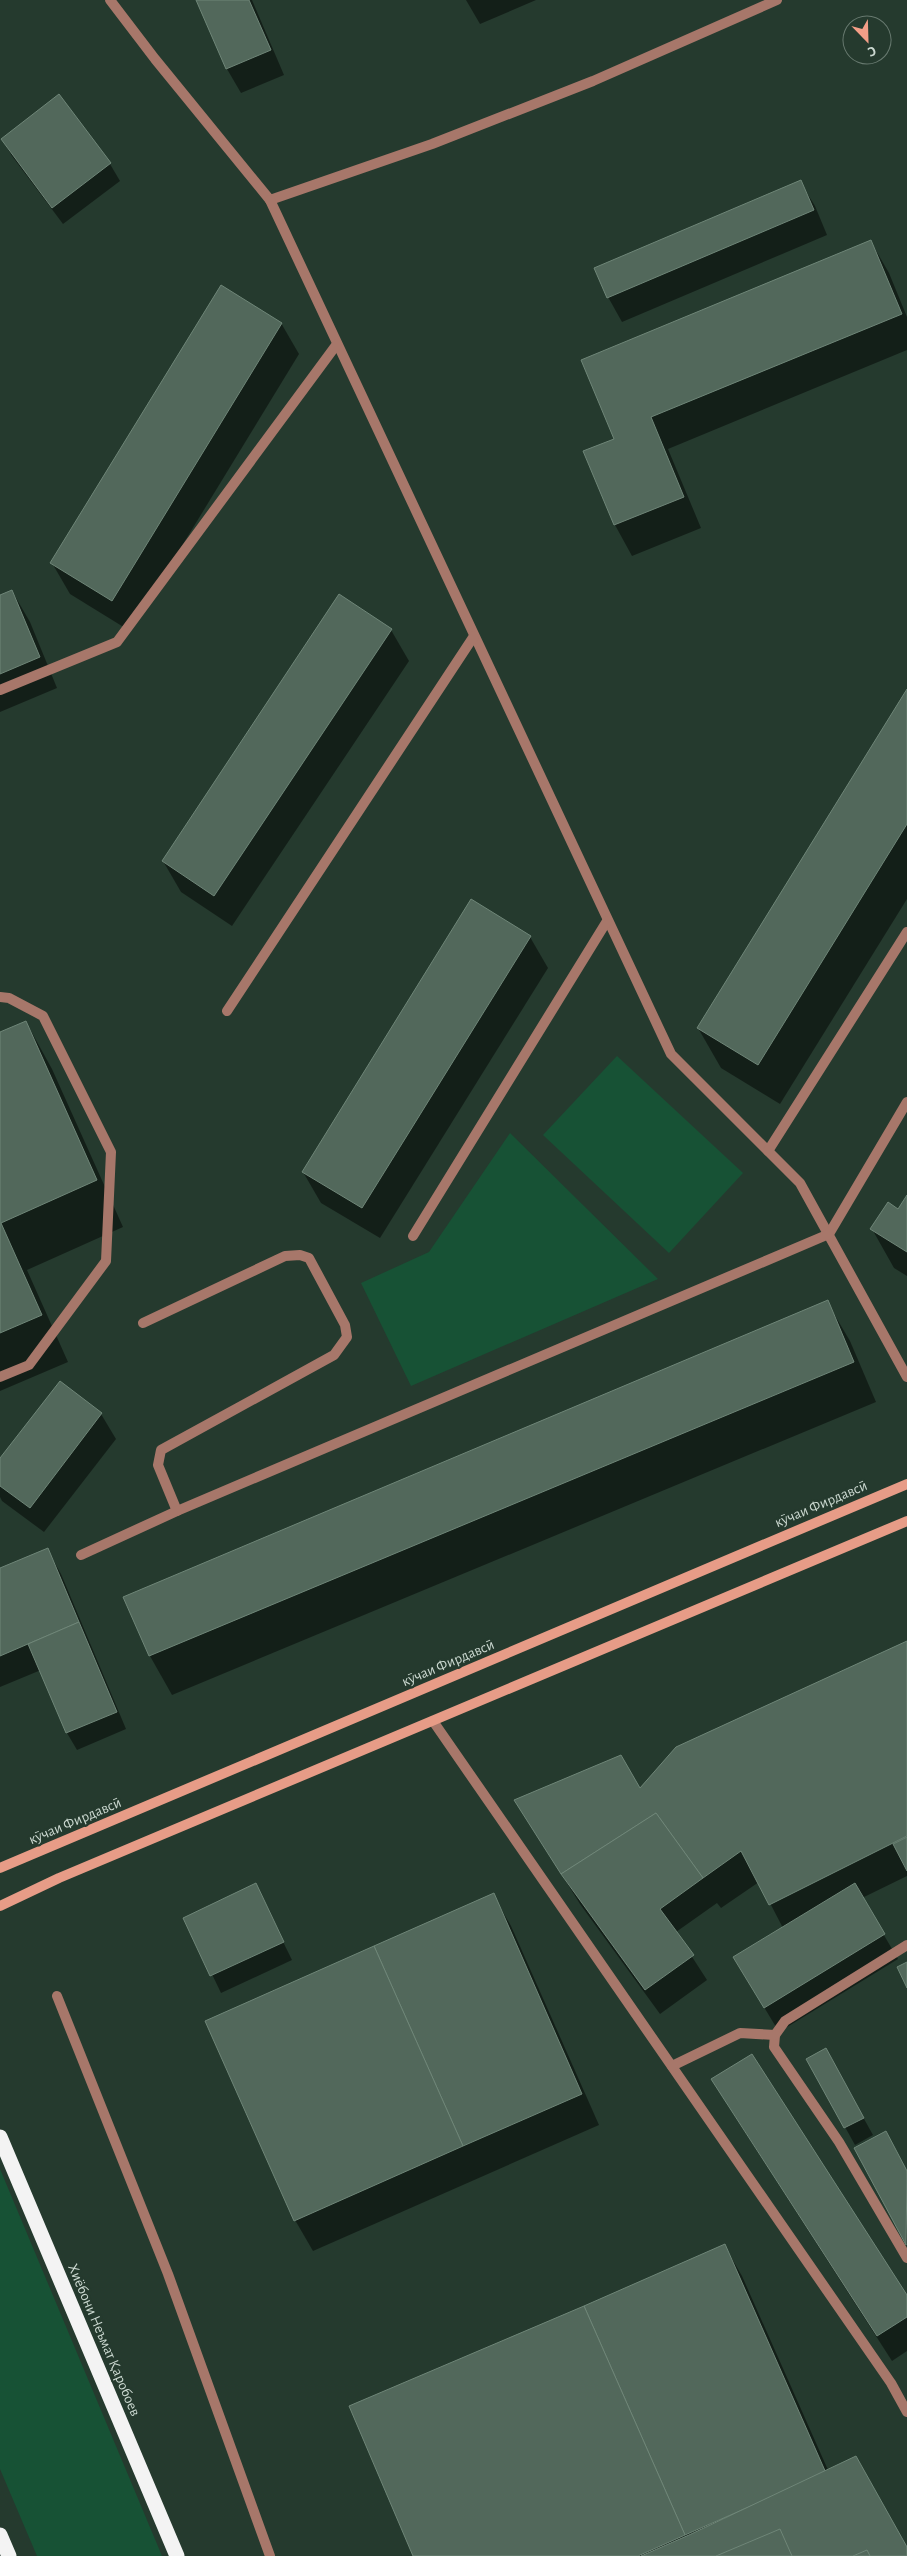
<svg xmlns="http://www.w3.org/2000/svg" width="907" height="2556" viewBox="0 0 907 2556" font-family="'Alegreya Sans',sans-serif">
<rect width="100%" height="100%" fill="#253a2e"/>
<g fill="#175235">
<path d="M617,1056L743,1173L669,1253L543,1135Z"/>
<path d="M510,1133L658,1279L411,1386L361,1283L429,1252Z"/>
<path d="M0,2169L162,2556H37L0,2469Z"/>
</g>
<g fill="#0007">
<path d="M197,0H252L284,75L241,93L227,69Z"/>
<path d="M466,0H536L480,24Z"/>
<path d="M2,139L110,164L120,181L63,224L12,156Z"/>
<path d="M800,182L815,206L827,235L622,322L608,297Z"/>
<path d="M871,242L889,273L907,317V350L668,449L701,528L632,556L615,525L584,452L615,439Z"/>
<path d="M281,323L299,354L130,631L70,594L52,563Z"/>
<path d="M12,591L30,622L57,688L0,712V596Z"/>
<path d="M391,630L409,661L232,926L181,892L163,861Z"/>
<path d="M907,691V899L780,1104L721,1068L698,1028Z"/>
<path d="M530,937L548,968L380,1238L321,1203L303,1172Z"/>
<path d="M26,1022L52,1069L123,1227L27,1270L68,1362L0,1391V1034Z"/>
<path d="M907,1197V1276L894,1268L872,1229L899,1210Z"/>
<path d="M827,1302L850,1341L876,1402L172,1695L150,1656Z"/>
<path d="M101,1414L116,1439L44,1532L2,1501L0,1497V1460Z"/>
<path d="M47,1549L61,1574L126,1729L77,1750L67,1733L41,1670L0,1687V1569Z"/>
<path d="M907,1642V1876L862,1898L898,1959L779,2032L749,1982L783,1928L759,1882L721,1908L717,1903L676,1932L707,1980L660,2014L580,1904L516,1801L640,1790Z"/>
<path d="M255,1885L292,1960L221,1993L185,1918Z"/>
<path d="M493,1895L511,1926L599,2125L313,2251L295,2220Z"/>
<path d="M808,2060L835,2067L873,2135L855,2145Z"/>
<path d="M727,2104L907,2298V2351L892,2361Z"/>
<path d="M855,2149L895,2150L907,2172V2245Z"/>
<path d="M724,2245L742,2276L828,2470L907,2549V2556H414Z"/>
</g>
<g fill="#52685b" stroke="#6f8678">
<path d="M196,0H249L271,50L226,69Z"/>
<path d="M59,94L111,163L52,208L1,139Z"/>
<path d="M801,180L814,210L607,298L594,268Z"/>
<path d="M871,240L902,314L651,417L684,497L614,525L583,451L614,439L581,360Z"/>
<path d="M221,285L282,323L112,601L50,563Z"/>
<path d="M12,590L40,657L0,674V595Z"/>
<path d="M339,594L392,629L214,896L162,861Z"/>
<path d="M907,689V824L758,1065L697,1028Z"/>
<path d="M471,899L531,936L362,1208L302,1172Z"/>
<path d="M26,1021L97,1180L1,1223L42,1315L0,1333V1032Z"/>
<path d="M907,1195V1252L870,1229L888,1202L898,1209Z"/>
<path d="M828,1300L854,1362L149,1656L123,1597Z"/>
<path d="M60,1381L102,1413L30,1508L0,1486V1458Z"/>
<path d="M48,1548L79,1622L0,1656V1568Z"/>
<path d="M79,1622L117,1712L66,1733L28,1644Z"/>
<path d="M907,1641V1836L769,1905L741,1851L703,1878L656,1813L561,1874L514,1800L621,1755L640,1788L676,1747Z"/>
<path d="M656,1813L703,1878L660,1909L694,1955L645,1990L561,1874Z"/>
<path d="M907,1837V1871L893,1844Z"/>
<path d="M256,1883L284,1942L210,1976L183,1918Z"/>
<path d="M855,1883L885,1934L764,2008L733,1957Z"/>
<path d="M494,1893L582,2094L463,2146L374,1946Z"/>
<path d="M374,1946L463,2146L294,2221L205,2021Z"/>
<path d="M907,1962V1988L897,1967Z"/>
<path d="M826,2048L864,2118L844,2128L806,2059Z"/>
<path d="M752,2054L907,2295V2317L877,2336L711,2079Z"/>
<path d="M886,2131L907,2171L906,2245L854,2148Z"/>
<path d="M725,2244L826,2473L685,2535L584,2306Z"/>
<path d="M584,2306L685,2535L638,2556H413L349,2406Z"/>
<path d="M856,2456L907,2547V2556H641L689,2535Z"/>
<path d="M780,2529L792,2556H716Z"/>
<path d="M867,2550L870,2556H853Z"/>
</g>
<g fill="none" stroke-linecap="round" stroke-linejoin="round">
<g stroke="#a7776a" stroke-width="10">
<path d="M110,0L155,59L270,200L432,144L593,81L777,0"/>
<path d="M270,200L671,1054L800,1183L907,1377"/>
<path d="M0,690L117,642L337,344"/>
<path d="M0,997L9,998L43,1016L111,1152L106,1261L29,1365L0,1377"/>
<path d="M227,1011L474,636"/>
<path d="M768,1151L907,932"/>
<path d="M413,1236L607,921"/>
<path d="M143,1323L285,1256L300,1255L309,1258L345,1325L347,1337L334,1355L161,1450L158,1465L177,1511"/>
<path d="M81,1555L177,1511L829,1234L907,1102"/>
<path d="M433,1721L891,2383L907,2412"/>
<path d="M907,1945L785,2021L775,2035L774,2047L839,2142L907,2258"/>
<path d="M57,1996L168,2274L270,2556"/>
<path d="M672,2066L740,2033L775,2035"/>
</g>
<g stroke="#e79c87" stroke-width="10">
<path d="M0,1868L907,1484"/>
<path d="M0,1906L59,1878L907,1521"/>
</g>
<g stroke="#f3f3f3" stroke-width="15">
<path d="M0,2137L177,2556"/>
<path d="M0,2535L9,2556"/>
</g>
</g>
<g text-anchor="middle" dominant-baseline="central" stroke-width="4.5" stroke-linejoin="round" paint-order="stroke">
<g font-size="15" fill="#cbd8d0" stroke="#253a2e">
<text transform="translate(821 1504) rotate(-23)">кӯчаи Фирдавсӣ</text>
<text transform="translate(448 1663) rotate(-23)">кӯчаи Фирдавсӣ</text>
<text transform="translate(75 1821) rotate(-23)">кӯчаи Фирдавсӣ</text>
<text transform="translate(104 2340) rotate(67)">Хиёбони Неъмат Қаробоев</text>
</g>
</g>
<g transform="translate(867 40) rotate(157)"><circle r="24" fill="#253a2e" stroke="#67796f"/>
<path d="M0-4L9 19L0 12L-9 19Z" fill="#f49e87"/>
<text y="-8" font-size="14" font-weight="bold" text-anchor="middle" fill="#cbd8d0">С</text>
</g>
</svg>
